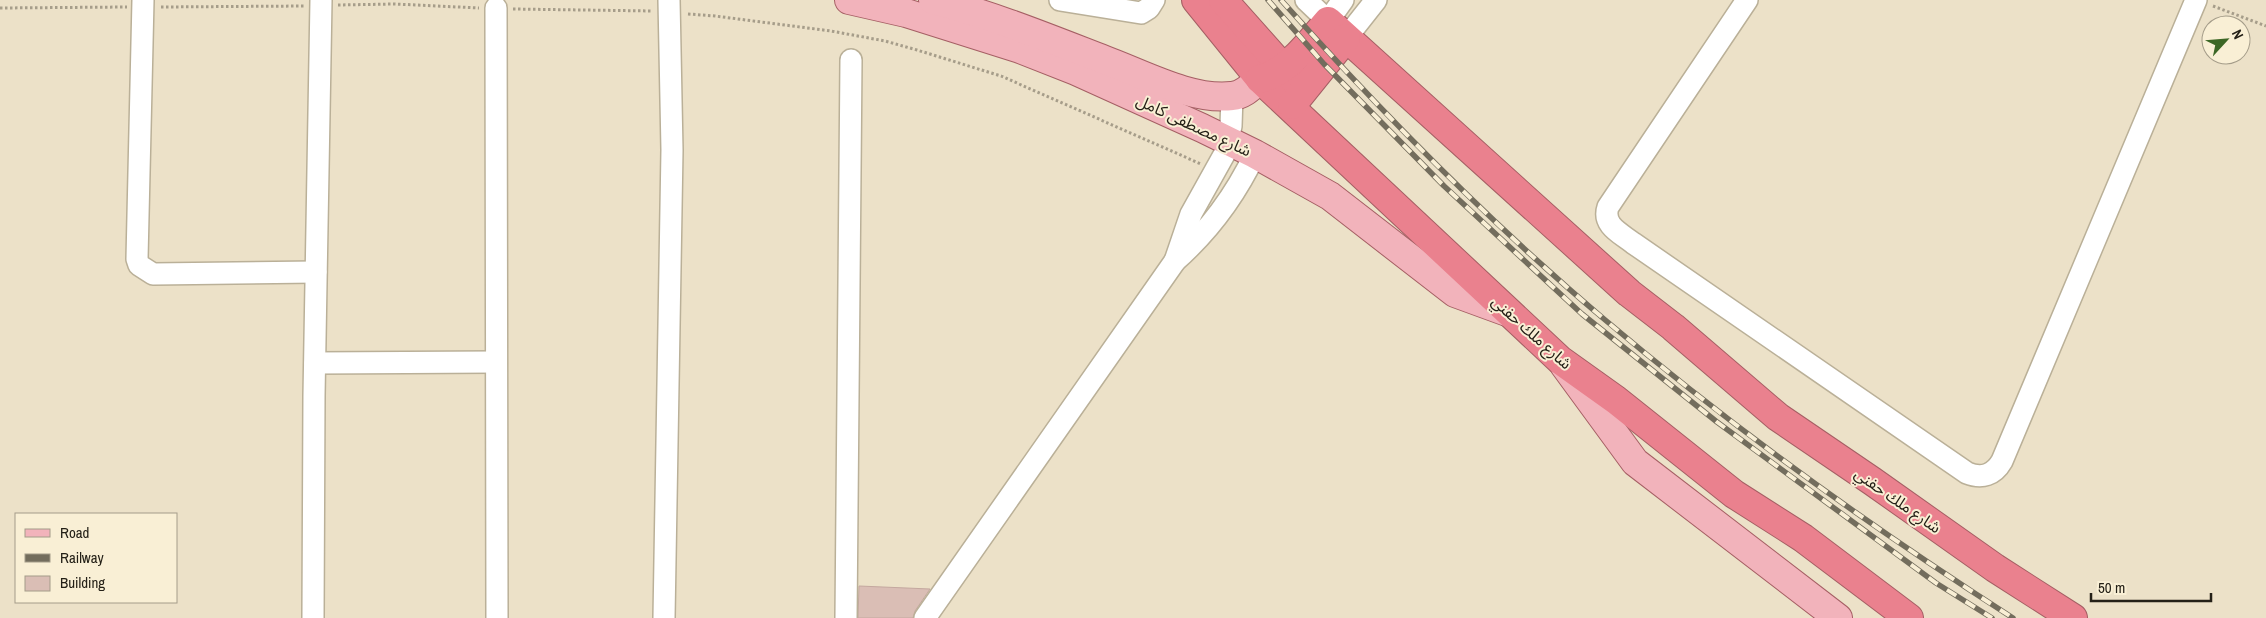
<svg xmlns="http://www.w3.org/2000/svg" width="2266" height="618" viewBox="0 0 2266 618" font-family="'Archivo Narrow','Noto Sans Arabic',sans-serif">
<rect width="100%" height="100%" fill="#ece1c8"/>
<path fill="#dabeb5" stroke="#c4a89f" d="M859,586L930,589L915,611L913,618H858Z"/>
<g fill="none" stroke-linecap="round" stroke-linejoin="round">
<g stroke="#bab098" stroke-width="24">
<g id="minor">
<path d="M143,0L137,259L139,265L153,274L316,272"/>
<path d="M1060,0L1141,13L1149,8L1154,0"/>
<path d="M1306,0L1328,21L1343,0"/>
<path d="M1747,0L1608,207C1602,225 1620,233 1633,243L1967,473C1982,479 1994,475 2002,461L2196,0"/>
<path d="M496,8L497,618"/>
<path d="M1346,38L1376,0"/>
<path d="M1175,261L1191,214L1225,153L1231,126L1232,96"/>
<path d="M315,363L496,362"/>
<path d="M313,618L314,396L321,0"/>
<path d="M664,618L672,150L669,0"/>
<path d="M846,618L851,60"/>
<path d="M925,618L1175,261C1210,230 1235,196 1255,154"/>
</g>
</g>
<g stroke="#a55f64" stroke-width="30">
<g id="major">
<path d="M849,0L906,13L1020,49L1076,71L1202,128L1255,154L1330,196L1455,293L1507,312"/>
<path d="M933,0C992,15 1048,38 1105,60C1143,74 1192,101 1232,96C1244,95 1252,86 1260,79"/>
<path d="M1564,365L1635,462L1838,618"/>
</g>
</g>
<g stroke="#a55f64" stroke-width="30">
<g id="highway">
<path d="M1196,0L1260,79L1560,360L1616,400L1734,494L1803,538L1909,618"/>
<path d="M1223,0L1303,90"/>
<path d="M1260,79C1289,71 1309,43 1328,21L1629,293L1673,327L1778,417L1872,481L1995,568L2073,618"/>
<path d="M1292,105L1346,38"/>
</g>
</g>
<g stroke="#a69d8a" stroke-width="3" stroke-dasharray="2.5 2.5" stroke-linecap="butt">
<path d="M338,5L395,4L479,8"/>
<path d="M2213,6L2266,26"/>
<path d="M161,7L304,6"/>
<path d="M0,8L127,7"/>
<path d="M513,9L652,11"/>
<path d="M688,14L715,16L831,31L885,41L917,50L1001,76L1201,164"/>
</g>
<use href="#minor" stroke="#fff" stroke-width="21"/>
<use href="#major" stroke="#f2b3bb" stroke-width="28"/>
<use href="#highway" stroke="#ea818e" stroke-width="28"/>
<g stroke="#736d5d" stroke-width="5.5">
<g id="rail">
<path d="M1268,0L1324,64L1444,186L1582,314L1717,422L1936,583L1992,618"/>
<path d="M1281,0C1382,113 1489,222 1604,319C1733,428 1871,527 2013,618"/>
</g>
</g>
<use href="#rail" stroke="#f9efd5" stroke-width="4" stroke-dasharray="11" stroke-linecap="butt"/>
</g>
<g text-anchor="middle" dominant-baseline="central" stroke-width="4" stroke-linejoin="round" paint-order="stroke">
<g font-size="16" fill="#242017" stroke="#f9efd5">
<text transform="translate(1194 125) rotate(25)">شارع مصطفى كامل</text>
<text transform="translate(1532 332) rotate(42)">شارع ملك حفني</text>
<text transform="translate(1898 500) rotate(35)">شارع ملك حفني</text>
</g>
</g>
<rect x="15" y="513" width="162" height="90" fill="#f9efd5" stroke="#a49c89"/>
<rect x="25" y="529" width="25" height="8" fill="#f2b3bb" stroke="#a49c89"/>
<text x="60" y="538" font-size="15" fill="#242017">Road</text>
<rect x="25" y="554" width="25" height="8" fill="#736d5d" stroke="#a49c89"/>
<text x="60" y="563" font-size="15" fill="#242017">Railway</text>
<rect x="25" y="576" width="25" height="15" fill="#dabeb5" stroke="#a49c89"/>
<text x="60" y="588" font-size="15" fill="#242017">Building</text>
<g transform="translate(2226 40) rotate(64)"><circle r="24" fill="#f9efd5" stroke="#a49c89"/>
<path d="M0-4L9 19L0 12L-9 19Z" fill="#3c6725"/>
<text y="-8" font-size="14" font-weight="bold" text-anchor="middle" fill="#242017">N</text>
</g>
<path d="M2091 593v8h120v-8" fill="none" stroke="#242017" stroke-width="2.5"/>
<text x="2098" y="593" font-size="15" fill="#242017" stroke="#f9efd5" stroke-width="4" paint-order="stroke">50 m</text>
</svg>
